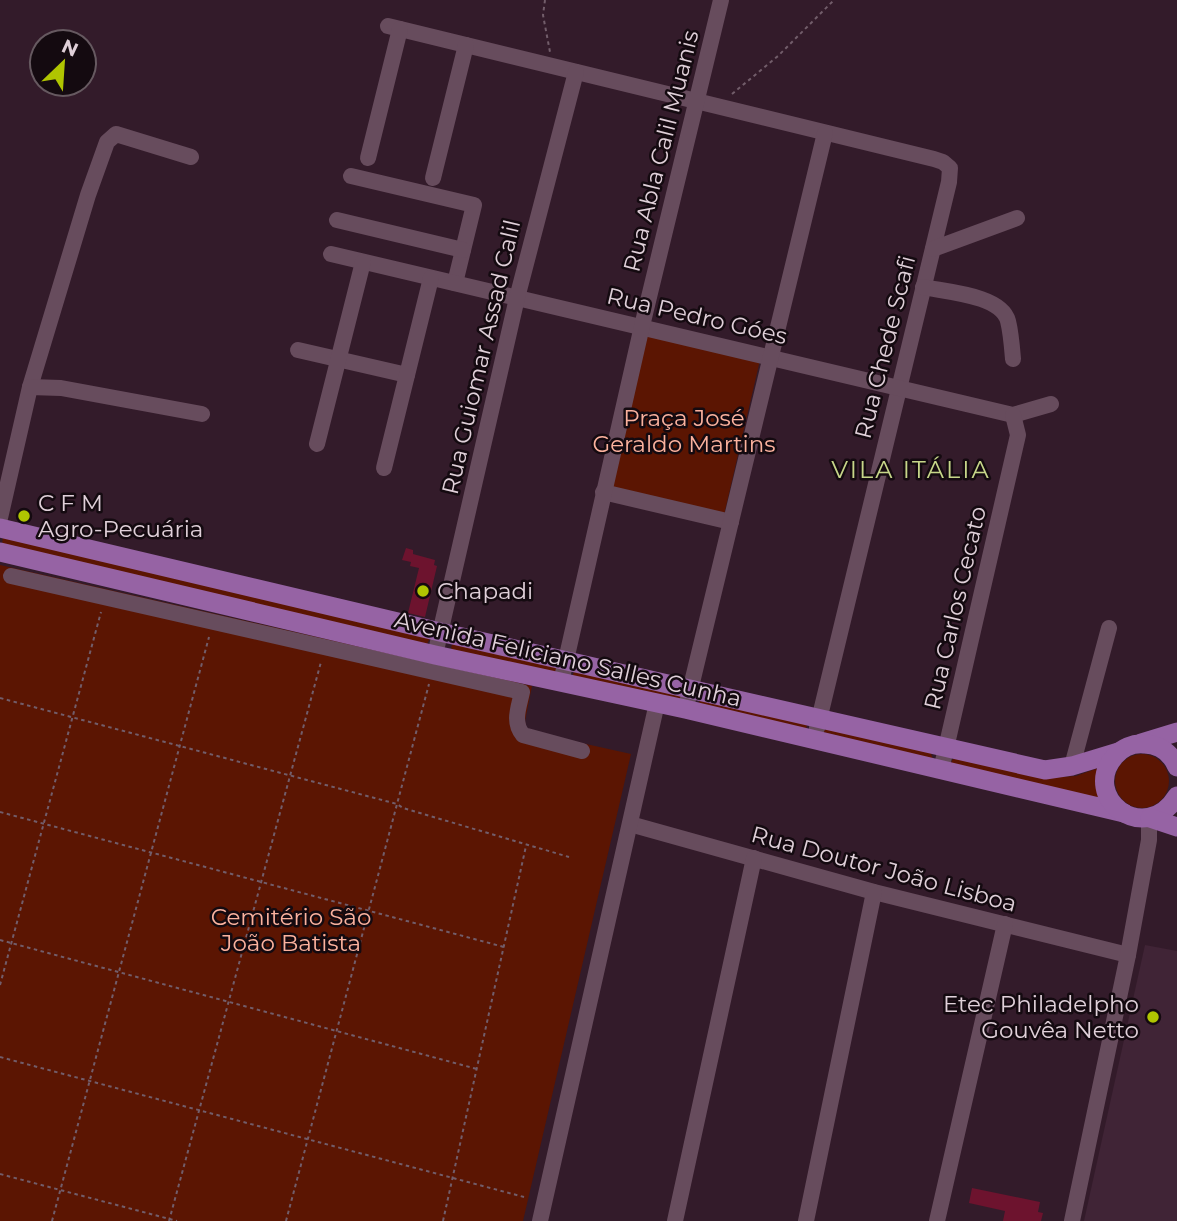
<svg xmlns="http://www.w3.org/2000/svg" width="1177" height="1221" viewBox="0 0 1177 1221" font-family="Montserrat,sans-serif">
<rect width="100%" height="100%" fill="#331b2a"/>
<path fill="#402436" d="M1145,945L1177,951V1221H1084Z"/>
<g fill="#5b1502">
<path d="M647,333L760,360L724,515L611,488Z"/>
<path d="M3,536L431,636L427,644L2,545Z"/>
<path d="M0,565L532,686L525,721L526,728L532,732L631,754L523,1221H0Z"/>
<path d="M455,640L556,665L557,672L453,651L451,647Z"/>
<path d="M574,672L681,694L682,700L572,677Z"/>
<path d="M704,698L807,725L806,729L699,707V702Z"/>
<path d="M828,727L930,751L933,759L823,732Z"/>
<circle cx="1142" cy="781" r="27"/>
<path d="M958,757L1047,778L1076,776L1101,767L1103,799L951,764L952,760Z"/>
</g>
<g fill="#6d132e">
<path d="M406,548L413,550V554L435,560L434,565L437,566L425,617L408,613L419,568L410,566L411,562L402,560Z"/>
<path d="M972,1188L1040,1202L1038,1212L1043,1213L1041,1221H1003L1005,1211L969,1203Z"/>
</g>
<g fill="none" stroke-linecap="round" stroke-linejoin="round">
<g stroke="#725d6a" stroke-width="2" stroke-dasharray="3.5 3.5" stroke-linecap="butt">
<path d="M545,0L543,15L550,52"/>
<path d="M732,94L778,56L834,0"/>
<path d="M0,698L397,804L403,808L569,857"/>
<path d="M0,812L504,947"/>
<path d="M0,940L477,1069"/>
<path d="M0,985L101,612"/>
<path d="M0,1057L524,1197"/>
<path d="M0,1174L177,1221"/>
<path d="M52,1221L209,637"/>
<path d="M169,1221L321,662"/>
<path d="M286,1221L429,684"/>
<path d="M443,1221L526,846"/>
</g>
<g stroke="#674c5d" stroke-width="16">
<path d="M388,26L934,159L943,162L950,168L949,182L817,728"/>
<path d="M368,158L400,29"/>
<path d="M351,176L474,205L455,283"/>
<path d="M433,178L466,45"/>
<path d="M337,220L463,250"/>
<path d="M933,249L1017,218"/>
<path d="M331,254L1013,415L1051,404"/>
<path d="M923,287C946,292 1001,295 1008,321C1011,333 1012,347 1013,359"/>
<path d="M298,350L407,375"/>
<path d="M30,387L88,195L107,142L116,134L191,157"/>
<path d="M317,444L363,262"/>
<path d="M384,468L431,278"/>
<path d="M603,492L731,522"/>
<path d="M0,518L30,387L61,388L202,414"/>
<path d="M11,576L522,692C519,707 512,722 523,735L582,751"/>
<path d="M435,655L517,298L576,72"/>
<path d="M561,682L642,326L721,0"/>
<path d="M688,699L825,133"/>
<path d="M1072,766L1109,628"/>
<path d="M941,770L1018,435L1013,415"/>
<path d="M630,824L874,892L1128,955"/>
<path d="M540,1221L657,703"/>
<path d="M675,1221L754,858"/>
<path d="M806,1221L874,892"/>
<path d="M937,1221L1005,924"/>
<path d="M1072,1221L1128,955L1149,840V818"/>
</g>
<g stroke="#9663a4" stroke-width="19">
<path d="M0,528L440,632L1045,770L1072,766L1118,752"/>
<path d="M0,552L435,655L685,709L1124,813"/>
<path d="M1141,743L1177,732"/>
<path d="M1177,767C1171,753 1159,744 1144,744C1133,743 1122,748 1115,756C1079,797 1145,848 1177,796"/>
<path d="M1150,818L1177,827"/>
</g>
</g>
<g fill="#b0c501" stroke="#140a10" stroke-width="2.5">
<circle cx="24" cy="516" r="7"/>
<circle cx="423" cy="591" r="7"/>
<circle cx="1153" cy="1017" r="7"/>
</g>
<g text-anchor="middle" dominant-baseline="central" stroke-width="5" stroke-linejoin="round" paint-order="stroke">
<g font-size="23" fill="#e0d0d9" stroke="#140a10">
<text transform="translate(661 151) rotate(-76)">Rua Abla Calil Muanis</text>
<text transform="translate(697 316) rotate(13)">Rua Pedro Góes</text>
<text transform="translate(885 347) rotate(-76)">Rua Chede Scafi</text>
<text transform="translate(481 357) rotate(-77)">Rua Guiomar Assad Calil</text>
<text transform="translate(955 608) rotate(-77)">Rua Carlos Cecato</text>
<text transform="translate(568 659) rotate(13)">Avenida Feliciano Salles Cunha</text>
<text transform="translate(884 869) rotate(15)">Rua Doutor João Lisboa</text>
</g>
<g font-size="23" fill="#fcb29e" stroke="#140a10">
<text x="684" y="418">Praça José<tspan x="684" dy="26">Geraldo Martins</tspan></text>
<text x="291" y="917">Cemitério São<tspan x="291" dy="26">João Batista</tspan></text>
</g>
<g font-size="23" fill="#e0d0d9" stroke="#140a10" text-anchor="start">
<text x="38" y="503">C F M<tspan x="38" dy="26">Agro-Pecuária</tspan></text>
<text x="437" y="591">Chapadi</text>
<text x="1139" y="1004" text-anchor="end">Etec Philadelpho<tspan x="1139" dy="26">Gouvêa Netto</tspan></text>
</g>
<g font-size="24" letter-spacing="2" fill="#c7d689" stroke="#140a10">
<text x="911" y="469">VILA ITÁLIA</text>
</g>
</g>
<g transform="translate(63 63) rotate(25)"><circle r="33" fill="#140a10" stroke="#665960" stroke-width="2"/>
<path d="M0-5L12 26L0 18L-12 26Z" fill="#b0c501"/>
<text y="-10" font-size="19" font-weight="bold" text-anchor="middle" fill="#e0d0d9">N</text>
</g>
</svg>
